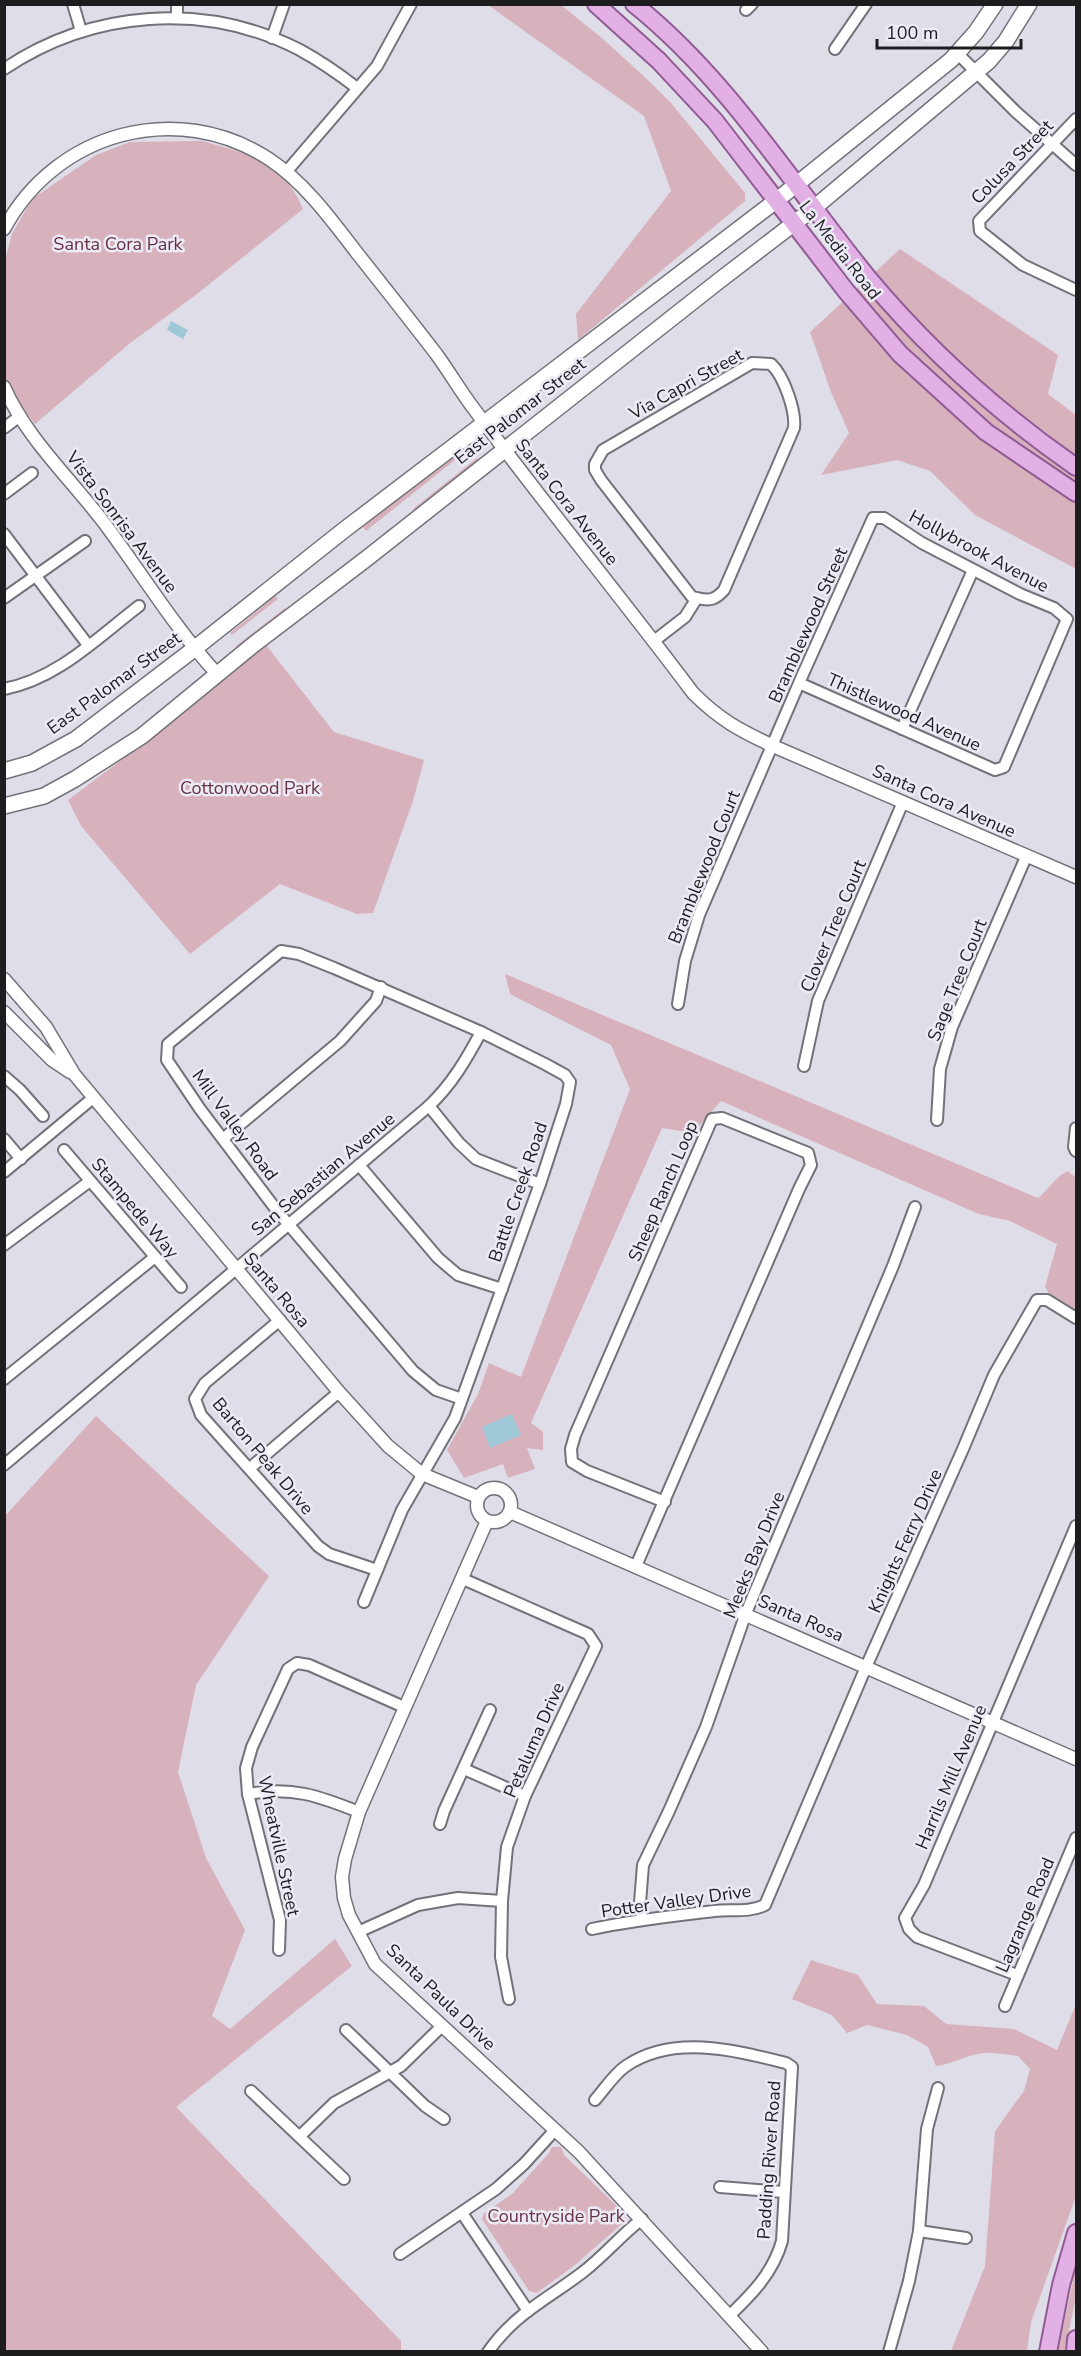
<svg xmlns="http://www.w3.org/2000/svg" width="1081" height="2356" viewBox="0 0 1081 2356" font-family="'Nunito Sans',sans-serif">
<rect width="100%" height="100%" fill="#dfdee8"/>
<g fill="#d7b1bb">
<path d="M488,5H561L603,39L649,81L671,103L745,193V201L578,340L576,314L671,191L644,116Z"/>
<path d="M202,141C247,153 284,163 303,209L197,294L129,344L35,424L7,387L4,375L5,260L12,234L32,199L96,155L130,142Z"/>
<path d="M900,249L1058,355L1048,394L1076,415V569L975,515L930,471L897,460L821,475L849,433L831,392L810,332Z"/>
<path d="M468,444L470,448L366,531L362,526L367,523L366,521Z"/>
<path d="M477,458L479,460L386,539V531L389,529L395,530L409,519L414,508Z"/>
<path d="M274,595L278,599L232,635L230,633L266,604Z"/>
<path d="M285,608L288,613L239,651L236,646Z"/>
<path d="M266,645L334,732L424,760L413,801L373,913L357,914L280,884L190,954L81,826L68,800L156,734Z"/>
<path d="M505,974L1038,1198C1048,1190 1057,1175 1068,1171L1076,1178V1311L1052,1299L1045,1287L1057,1244L1010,1221L979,1214L721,1101L693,1133L662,1128L531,1423L543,1432V1450L527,1448L535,1469L508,1478L503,1464L464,1478L447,1450L478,1394L489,1363L521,1377L630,1089L611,1045L510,994Z"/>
<path d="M96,1416L269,1576L196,1685L178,1772L206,1858L245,1930L212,2016L230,2029L335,1939L352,1966L176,2107L401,2341V2351H5V1516Z"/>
<path d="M811,1960L858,1975L877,2004L924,2006L946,2024L1014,2029L1057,2050L1076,2004V2196L1031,2322L1027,2351H951L985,2266L995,2131L1024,2091L1030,2069L1018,2056C1007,2055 995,2052 984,2053C966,2055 953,2064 936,2066L928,2047L907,2035L867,2025L847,2033L832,2015L792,1999Z"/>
<path d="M552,2147H561L564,2155L625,2214L624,2222L575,2265L537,2293L529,2291L482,2219L484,2213L512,2194L549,2153Z"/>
<path d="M1076,2267V2296L1065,2351H1058Z"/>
</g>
<g fill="#9fc8d7">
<path d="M171,321L188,330L183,339L167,330Z"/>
<path d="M512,1414L521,1435L490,1448L482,1427Z"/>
</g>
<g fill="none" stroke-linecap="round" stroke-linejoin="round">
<g stroke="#73727a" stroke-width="14">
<g id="minor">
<path d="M73,4L81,31"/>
<path d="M746,10L752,4"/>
<path d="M177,18V4"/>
<path d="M272,38L284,4"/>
<path d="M835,49L866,4"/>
<path d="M958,54L1016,112L1076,165"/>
<path d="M4,69C92,10 205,1 300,50C320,61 339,74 357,88"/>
<path d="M1076,119L979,221L980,231L1023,265L1076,290"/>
<path d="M287,171L377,66L411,4"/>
<path d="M4,428L20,416"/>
<path d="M4,494L32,473"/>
<path d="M4,534L88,645"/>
<path d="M4,598L85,541"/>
<path d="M654,641L685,617L697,598L692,597L601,480L595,470V464L603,450L752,363L771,364C784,376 796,411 794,428L724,590C715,600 710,601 697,598"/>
<path d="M4,689C57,679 97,638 139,606"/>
<path d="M902,729L973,570"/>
<path d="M678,1004L685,961L699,915L803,674L873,518H884L922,543L1020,594L1054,608L1067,619L1004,767L995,770L799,683"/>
<path d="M804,1066L818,1001L903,802"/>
<path d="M4,1076L20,1090L43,1116"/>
<path d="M429,1106L459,1143L476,1159L540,1184"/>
<path d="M937,1120L940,1069L952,1027L1026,857"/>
<path d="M1076,1128L1074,1147L1076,1151"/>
<path d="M224,1138L340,1041L376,1001L381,987"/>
<path d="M4,1139L21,1159"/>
<path d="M64,1150L181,1287"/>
<path d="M359,1165L438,1258L458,1275L502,1289"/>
<path d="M4,1172L93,1098"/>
<path d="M4,1245L90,1181"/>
<path d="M280,1320L205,1383L195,1399L201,1415L318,1546L329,1554L377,1570"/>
<path d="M4,1379L155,1257"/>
<path d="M4,1465L429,1106C452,1084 466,1060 481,1032"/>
<path d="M250,1468L339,1392"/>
<path d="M636,1566L799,1189L811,1165L808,1153L722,1118L712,1119L575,1435L571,1449L572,1462L587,1471L665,1502"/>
<path d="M463,1579L588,1634L596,1646L525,1796L507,1847L502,1901L501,1957L509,1999"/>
<path d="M364,1602L402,1510L455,1418L541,1181L566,1104L570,1082L565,1075L545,1064L481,1032L334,968L299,954L281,951L168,1044L167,1060L200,1109L278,1212L413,1371L436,1390L462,1399"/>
<path d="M464,1769L525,1796"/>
<path d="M248,1794C292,1786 319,1796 359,1812"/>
<path d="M440,1824L444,1811L490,1710"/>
<path d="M642,1919L640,1903L643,1865L669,1811L706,1727L746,1613L893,1266L915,1207"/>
<path d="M592,1929C633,1920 673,1916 714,1911C731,1909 749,1913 765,1905L866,1667L963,1449L994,1375L1037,1300H1047L1076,1318"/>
<path d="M358,1932L418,1905L458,1898L502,1901"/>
<path d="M279,1950L280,1920L248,1794L246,1768L252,1747L288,1669L297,1663L309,1665L404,1707"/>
<path d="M1017,1975L917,1937L909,1929L905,1918L924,1885L1076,1526"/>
<path d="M1005,2006L1076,1838"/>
<path d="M346,2030L425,2106L444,2119"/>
<path d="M251,2091L344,2179"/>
<path d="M595,2100C604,2090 614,2074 626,2066C673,2034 734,2050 786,2063L792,2067L782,2241C773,2273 752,2294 729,2316"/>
<path d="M300,2136L334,2103L401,2066L442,2026"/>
<path d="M720,2187L784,2192"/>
<path d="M462,2213L528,2311"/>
<path d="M919,2231L966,2238"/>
<path d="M400,2254L496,2189L524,2164L555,2130"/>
<path d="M488,2352C514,2314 548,2299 583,2272C604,2256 621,2235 642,2219"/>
<path d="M889,2352L909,2281L919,2231L927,2129L938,2088"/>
</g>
</g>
<g stroke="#73727a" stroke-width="15">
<g id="tertiary">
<path d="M4,229C56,132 177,99 269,159C305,183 331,219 357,253C384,287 411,321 437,355C450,373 461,392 474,409C545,505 621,597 693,693C720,720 739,730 773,746L1076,877"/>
<path d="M4,387C27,439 71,479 105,524C142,574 175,628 217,674"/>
<path d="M4,979L46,1027L74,1074L339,1392L388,1446L422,1474L478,1497"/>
<path d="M4,1012L52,1060L70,1072"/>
<circle cx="494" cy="1505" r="17"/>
<path d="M510,1512L1076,1759"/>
<path d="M487,1521L359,1812L345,1859L342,1877L344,1898L349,1915L375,1964L579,2152L762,2352"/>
</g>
</g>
<g stroke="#73727a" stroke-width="18">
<g id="secondary">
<path d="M4,771L32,763L76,739L194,649L344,530L777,200L951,60L976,32L995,4"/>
<path d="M4,806L44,796L75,779L142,736L253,645L366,559L720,280L814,208L989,61L1006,41L1029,4"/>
</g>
</g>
<g stroke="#905b94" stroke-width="20">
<g id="primary">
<path d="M596,4L659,61L715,121L846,291L900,354L986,432L1076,493"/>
<path d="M634,4C729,80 793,186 869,279C931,353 997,412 1076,467"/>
<path d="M1048,2352L1061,2285L1076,2233"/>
<path d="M1075,2352L1076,2339"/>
</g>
</g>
<use href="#minor" stroke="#fff" stroke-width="10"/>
<use href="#tertiary" stroke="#fff" stroke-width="12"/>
<use href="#secondary" stroke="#fff" stroke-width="15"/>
<use href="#primary" stroke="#e2b0e5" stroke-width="16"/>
</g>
<g text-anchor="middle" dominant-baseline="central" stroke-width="5" stroke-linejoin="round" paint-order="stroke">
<g font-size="18" fill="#1d1d20" stroke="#ecebf5">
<text transform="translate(1012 162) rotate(-46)">Colusa Street</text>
<text transform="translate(840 250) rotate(52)">La Media Road</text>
<text transform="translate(686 384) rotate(-29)">Via Capri Street</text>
<text transform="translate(520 411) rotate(-38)">East Palomar Street</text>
<text transform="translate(567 502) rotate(52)">Santa Cora Avenue</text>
<text transform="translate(122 522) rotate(53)">Vista Sonrisa Avenue</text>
<text transform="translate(979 551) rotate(28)">Hollybrook Avenue</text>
<text transform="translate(808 625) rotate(-66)">Bramblewood Street</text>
<text transform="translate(114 683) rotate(-36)">East Palomar Street</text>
<text transform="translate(904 712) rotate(24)">Thistlewood Avenue</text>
<text transform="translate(944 801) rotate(24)">Santa Cora Avenue</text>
<text transform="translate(704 867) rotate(-68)">Bramblewood Court</text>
<text transform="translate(833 926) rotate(-67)">Clover Tree Court</text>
<text transform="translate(957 980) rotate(-68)">Sage Tree Court</text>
<text transform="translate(235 1125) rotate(54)">Mill Valley Road</text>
<text transform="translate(323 1174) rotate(-40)">San Sebastian Avenue</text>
<text transform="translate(663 1191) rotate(-67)">Sheep Ranch Loop</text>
<text transform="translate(518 1192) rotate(-71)">Battle Creek Road</text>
<text transform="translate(135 1208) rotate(50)">Stampede Way</text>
<text transform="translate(277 1290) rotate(50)">Santa Rosa</text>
<text transform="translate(263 1456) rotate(50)">Barton Peak Drive</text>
<text transform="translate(905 1541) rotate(-66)">Knights Ferry Drive</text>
<text transform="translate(754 1555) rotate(-68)">Meeks Bay Drive</text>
<text transform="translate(801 1618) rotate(24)">Santa Rosa</text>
<text transform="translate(534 1740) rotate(-66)">Petaluma Drive</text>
<text transform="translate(951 1777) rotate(-67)">Harrils Mill Avenue</text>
<text transform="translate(279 1846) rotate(78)">Wheatville Street</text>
<text transform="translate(676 1901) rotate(-8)">Potter Valley Drive</text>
<text transform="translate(1025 1915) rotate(-67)">Lagrange Road</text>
<text transform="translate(441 1997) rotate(44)">Santa Paula Drive</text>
<text transform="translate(769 2160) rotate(-86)">Padding River Road</text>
</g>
<g font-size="18" fill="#683345" stroke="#ecebf5">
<text x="118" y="244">Santa Cora Park</text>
<text x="250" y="788">Cottonwood Park</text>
<text x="556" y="2216">Countryside Park</text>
</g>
</g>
<rect width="1081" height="2356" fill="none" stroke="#1d1d20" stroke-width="12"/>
<path d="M877 39v9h144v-9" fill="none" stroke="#1d1d20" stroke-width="3"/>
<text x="886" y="39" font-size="18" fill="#1d1d20" stroke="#ecebf5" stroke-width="4.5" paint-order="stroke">100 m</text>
</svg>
